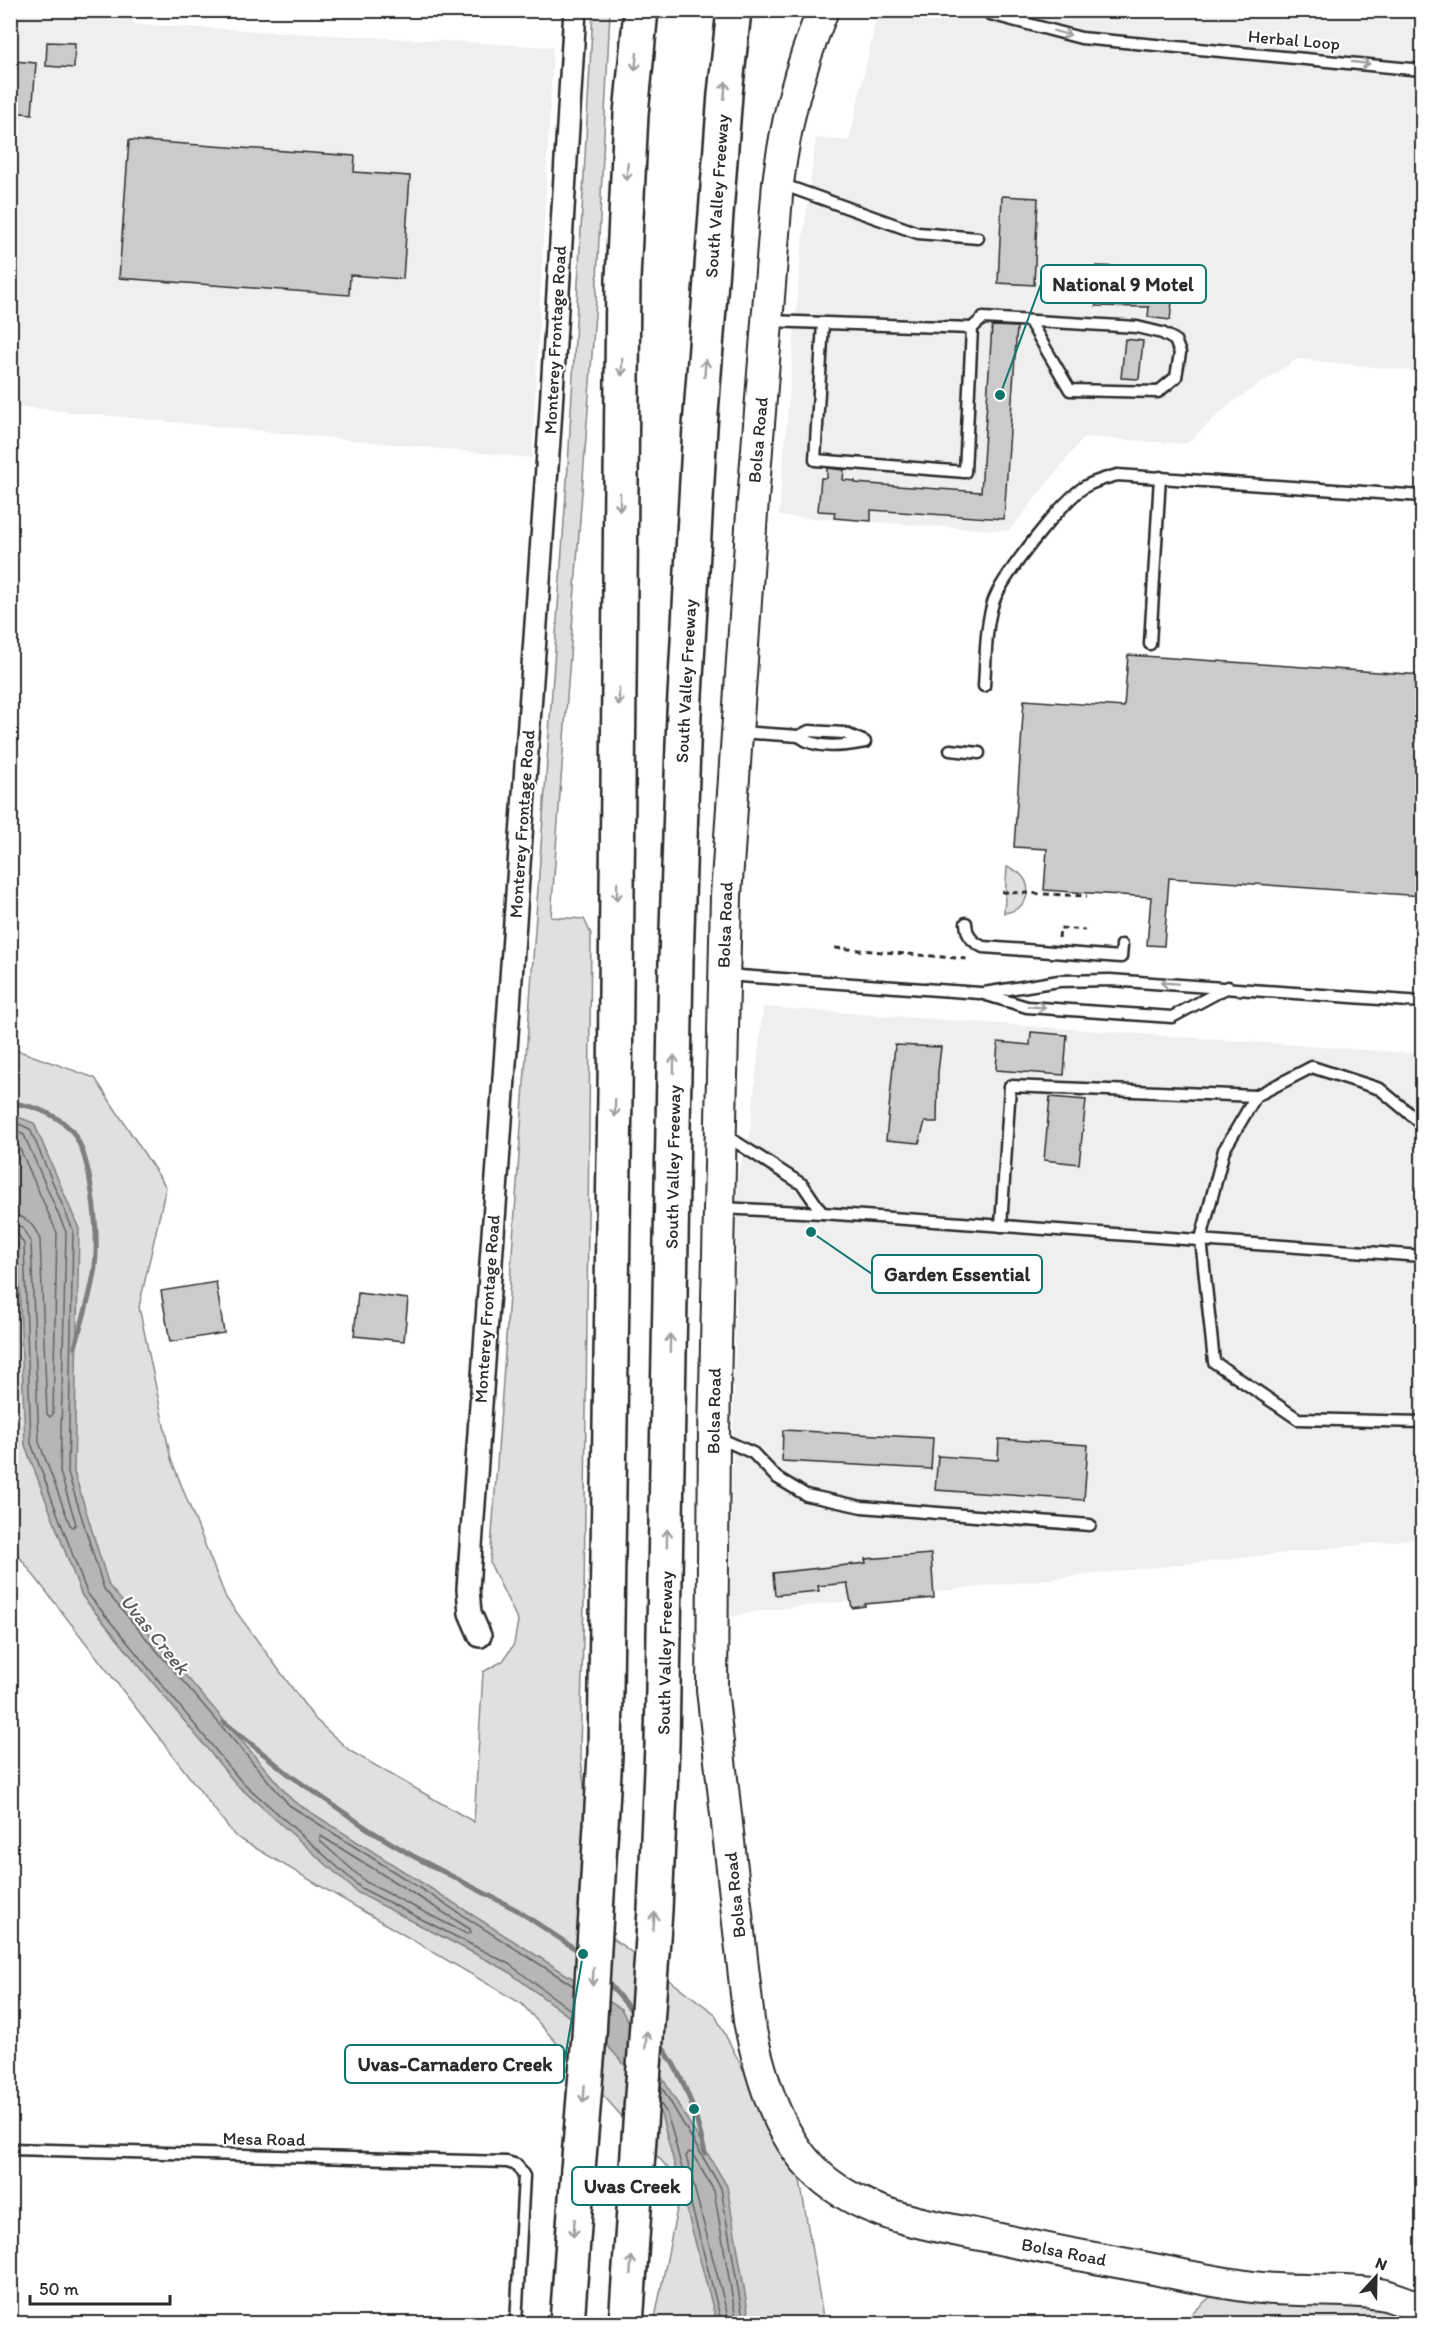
<svg xmlns="http://www.w3.org/2000/svg" width="1433" height="2334" viewBox="0 0 1433 2334" font-family="Itim,sans-serif">
<rect width="100%" height="100%" fill="#fff"/>
<filter id="ink" filterUnits="userSpaceOnUse"><feTurbulence type="fractalNoise" baseFrequency=".0167" numOctaves="2"/><feDisplacementMap in="SourceGraphic" scale="12" xChannelSelector="R" yChannelSelector="G"/><feConvolveMatrix kernelMatrix="1 2 1 2 8 2 1 2 1" color-interpolation-filters="sRGB"/></filter>
<g filter="url(#ink)">
<g fill="#efefef">
<path d="M10,11H136L133,24L553,47L532,458L11,406Z"/>
<path d="M878,11H1422V372L1297,359L1230,404L1186,444L1084,437L1009,531L779,516L801,255L816,138L849,141Z"/>
<path d="M763,1007L1422,1054V1538L761,1611L730,1617L738,1174L750,1133Z"/>
</g>
<g fill="#e0e0e0" stroke="#868686" stroke-width="1.5">
<path d="M593,11H610L596,300L551,917L584,919L591,934L584,1602L580,1748L587,1814L611,1937L714,2013L800,2180L824,2323H654L682,2184L522,2004L235,1836L11,1546V1048L95,1078L166,1187L139,1307L171,1459L226,1598L315,1719L350,1751L474,1822L483,1672L503,1661L514,1644L518,1621L490,1563L568,466Z"/>
<path d="M1007,867C1036,875 1034,909 1004,913Z"/>
<path d="M1210,2297L1369,2302L1412,2323L1181,2324Z"/>
</g>
<path fill="#b6b6b6" stroke="#7e7e7e" stroke-width="1.5" d="M10,1114L34,1123L79,1229L74,1472L109,1586L293,1801L621,2009L727,2186L750,2323H717L661,2114L622,2062L606,2044L506,1970L358,1893L236,1784L82,1596L25,1445L18,1244L10,1234Z"/>
<g fill="none" stroke-linecap="round" stroke-linejoin="round">
<g stroke="#636363" stroke-width="1.5">
<path d="M10,1120L30,1129L73,1230L68,1473L104,1589L289,1805L574,1986"/>
<path d="M10,1128L24,1135L66,1232L60,1472L76,1524L73,1527L70,1525L39,1442L31,1243L22,1227L10,1224"/>
<path d="M10,1138L17,1142L57,1233L53,1414L50,1417L47,1414L40,1240C35,1226 26,1215 10,1215"/>
<path d="M10,1231L17,1233L24,1244L31,1443L87,1593L240,1780L361,1888L509,1964L572,2011"/>
<path d="M321,1836L470,1929L471,1933L467,1934L366,1882L320,1841Z"/>
<path d="M661,2086L721,2188L744,2324"/>
<path d="M660,2103L666,2112L672,2130L722,2324"/>
<path d="M730,2324L686,2156L689,2152L692,2153L714,2191L737,2324"/>
</g>
<g stroke="#7e7e7e" stroke-width="5">
<path d="M10,1103C34,1105 66,1117 77,1139C92,1166 99,1235 95,1266C92,1293 82,1321 75,1347"/>
<path d="M224,1722L291,1776L371,1831L413,1856L517,1910L583,1954"/>
<path d="M605,1979L636,2016"/>
<path d="M657,2041C684,2072 696,2114 705,2153"/>
</g>
</g>
<g fill="#cbcbcb" stroke="#2b2b2b" stroke-width="1.5">
<path d="M47,42L75,43L74,68L46,66Z"/>
<path d="M14,61L36,63L32,114L11,112Z"/>
<path d="M129,140L355,156L354,172L410,176L403,279L350,275L349,295L119,278Z"/>
<path d="M1002,196L1038,198L1034,285L998,283Z"/>
<path d="M1154,263L1176,266L1170,320L1148,317L1149,307L1096,306L1097,266L1153,268Z"/>
<path d="M992,326L1017,327L1004,519L871,510V521L834,518L835,512L818,511L821,478H827V468L844,470L843,480L855,481V483L981,492Z"/>
<path d="M1125,339L1143,341L1139,379L1121,378Z"/>
<path d="M1128,655L1422,675V896L1169,878L1164,946L1147,945L1151,897L1044,890L1047,849L1014,847L1024,700L1124,707Z"/>
<path d="M1031,1032L1067,1035L1064,1075L996,1070L998,1042L1030,1045Z"/>
<path d="M895,1045L941,1047L938,1072L937,1122H925L919,1143L886,1140Z"/>
<path d="M1050,1097L1086,1100L1079,1164L1044,1160Z"/>
<path d="M216,1282L224,1333L170,1342L161,1291Z"/>
<path d="M358,1293L408,1299L404,1341L354,1336Z"/>
<path d="M783,1430L933,1438L931,1469L782,1461Z"/>
<path d="M999,1439L1088,1445L1084,1500L935,1490L938,1456L998,1460Z"/>
<path d="M931,1554L934,1598L865,1604V1606L852,1608L847,1583L818,1586L819,1591L775,1595L773,1573L866,1563L865,1559Z"/>
</g>
<g fill="none" stroke-linecap="round" stroke-linejoin="round">
<g stroke="#2b2b2b" stroke-width="15">
<g id="service">
<path d="M987,10L990,14L1081,38L1422,70"/>
<path d="M781,184L918,233L978,238"/>
<path d="M768,321L972,328L965,472L815,460L823,323"/>
<path d="M972,328L983,318L1137,327L1162,333L1175,340L1180,353L1176,377L1158,392L1070,390L1030,322"/>
<path d="M1150,644L1160,477"/>
<path d="M984,686C986,659 985,629 993,603C1000,579 1064,498 1086,486C1095,481 1107,478 1117,475L1422,496"/>
<path d="M809,731L844,733L865,742C843,746 817,750 799,736Z"/>
<path d="M739,732L799,736"/>
<path d="M950,750L979,753"/>
<path d="M966,923C967,936 971,941 983,947L1121,957L1122,945"/>
<path d="M726,975L980,993L1027,1007L1172,1017L1228,987"/>
<path d="M984,993L1059,981L1110,980L1422,1002"/>
<path d="M1422,1124L1380,1089L1312,1067L1256,1096L1224,1150L1201,1239L1214,1362L1298,1419L1421,1422L1422,1419"/>
<path d="M725,1135L803,1185L822,1213"/>
<path d="M722,1208L822,1213L1422,1256"/>
<path d="M1001,1226L1010,1086L1256,1096"/>
<path d="M717,1437L753,1453L776,1477L806,1495L862,1507L1090,1525"/>
<path d="M10,2149L507,2162L517,2165L524,2176L516,2324"/>
</g>
</g>
<g stroke="#2b2b2b" stroke-width="26">
<path id="minor" d="M480,1636L470,1613L468,1589L550,425L575,10"/>
</g>
<g stroke="#2b2b2b" stroke-width="34">
<path id="secondary" d="M823,10C799,69 786,120 778,183L752,513L726,896L714,1435L712,1689L749,2021C760,2076 779,2144 826,2181C874,2219 937,2226 995,2238C1041,2248 1087,2257 1133,2265C1176,2273 1219,2284 1262,2288C1301,2292 1341,2288 1380,2294C1394,2296 1409,2304 1422,2309"/>
</g>
<g stroke="#2b2b2b" stroke-width="38">
<path id="trunk" d="M567,2324L578,2170"/>
</g>
<g stroke="#2b2b2b" stroke-width="38">
<g id="motorway">
<path d="M578,2170L589,2036L605,1754L615,1093L623,279L631,114L641,10"/>
<path d="M626,2324L655,1910L662,1745L676,961L684,714L700,427L725,94L734,10"/>
</g>
</g>
<g stroke="#2b2b2b" stroke-width="3" stroke-dasharray="6 4.5" stroke-linecap="butt">
<path d="M1002,892L1087,896"/>
<path d="M1059,938L1060,928L1085,930"/>
<path d="M835,948L968,959"/>
</g>
<use href="#service" stroke="#fff" stroke-width="10"/>
<use href="#minor" stroke="#fff" stroke-width="21"/>
<use href="#secondary" stroke="#fff" stroke-width="30"/>
<use href="#trunk" stroke="#fff" stroke-width="33"/>
<use href="#motorway" stroke="#fff" stroke-width="33"/>
</g>
<defs><path id="oneway-shaft" d="M-6 0H5M1.5-3L5.5 0L1.5 3" fill="none" stroke-width="1.6" stroke-linecap="round" stroke-linejoin="round" transform="scale(1.5)"/></defs>
<g stroke="#a0a0a0">
<use href="#oneway-shaft" transform="translate(1062 33) rotate(14)"/>
<use href="#oneway-shaft" transform="translate(636 62) rotate(96)"/>
<use href="#oneway-shaft" transform="translate(1361 63) rotate(6)"/>
<use href="#oneway-shaft" transform="translate(725 90) rotate(-85)"/>
<use href="#oneway-shaft" transform="translate(627 172) rotate(94)"/>
<use href="#oneway-shaft" transform="translate(622 367) rotate(91)"/>
<use href="#oneway-shaft" transform="translate(705 368) rotate(-86)"/>
<use href="#oneway-shaft" transform="translate(620 502) rotate(90)"/>
<use href="#oneway-shaft" transform="translate(619 697) rotate(90)"/>
<use href="#oneway-shaft" transform="translate(617 892) rotate(91)"/>
<use href="#oneway-shaft" transform="translate(1169 983) rotate(-176)"/>
<use href="#oneway-shaft" transform="translate(1037 1007) rotate(5)"/>
<use href="#oneway-shaft" transform="translate(674 1064) rotate(-89)"/>
<use href="#oneway-shaft" transform="translate(615 1108) rotate(91)"/>
<use href="#oneway-shaft" transform="translate(670 1343) rotate(-89)"/>
<use href="#oneway-shaft" transform="translate(667 1538) rotate(-89)"/>
<use href="#oneway-shaft" transform="translate(654 1921) rotate(-86)"/>
<use href="#oneway-shaft" transform="translate(593 1977) rotate(94)"/>
<use href="#oneway-shaft" transform="translate(646 2040) rotate(-86)"/>
<use href="#oneway-shaft" transform="translate(584 2094) rotate(94)"/>
<use href="#oneway-shaft" transform="translate(574 2228) rotate(94)"/>
<use href="#oneway-shaft" transform="translate(631 2265) rotate(-86)"/>
</g>
</g>
<g text-anchor="middle" dominant-baseline="central" stroke-width="4.5" stroke-linejoin="round" paint-order="stroke">
<g font-size="18" fill="#2b2b2b" stroke="#fff">
<text transform="translate(1294 40) rotate(5)">Herbal Loop</text>
<text transform="translate(717 196) rotate(-86)">South Valley Freeway</text>
<text transform="translate(555 340) rotate(-87)">Monterey Frontage Road</text>
<text transform="translate(758 440) rotate(-85)">Bolsa Road</text>
<text transform="translate(686 681) rotate(-87)">South Valley Freeway</text>
<text transform="translate(522 824) rotate(-86)">Monterey Frontage Road</text>
<text transform="translate(725 925) rotate(-88)">Bolsa Road</text>
<text transform="translate(673 1167) rotate(-89)">South Valley Freeway</text>
<text transform="translate(487 1309) rotate(-86)">Monterey Frontage Road</text>
<text transform="translate(714 1411) rotate(-89)">Bolsa Road</text>
<text transform="translate(665 1653) rotate(-89)">South Valley Freeway</text>
<text transform="translate(735 1895) rotate(-96)">Bolsa Road</text>
<text transform="translate(264 2139) rotate(1)">Mesa Road</text>
<text transform="translate(1064 2252) rotate(11)">Bolsa Road</text>
</g>
<g font-size="20" font-style="italic" fill="#5c5c5c" stroke="#fff">
<text transform="translate(155 1634) rotate(51)">Uvas Creek</text>
</g>
</g>
<path fill="none" stroke="#0f766e" stroke-width="2" d="M1000 395L1041 284M811 1232L872 1274M583 1954L564 2064M694 2109L692 2186"/>
<g fill="#0f766e" stroke="#fff" stroke-width="2">
<circle cx="1000" cy="395" r="6"/>
<circle cx="811" cy="1232" r="6"/>
<circle cx="583" cy="1954" r="6"/>
<circle cx="694" cy="2109" r="6"/>
</g>
<g fill="#fff" stroke="#0f766e" stroke-width="2">
<rect x="1041" y="265" width="165" height="38" rx="6"/>
<rect x="872" y="1255" width="170" height="38" rx="6"/>
<rect x="345" y="2045" width="219" height="38" rx="6"/>
<rect x="572" y="2167" width="120" height="38" rx="6"/>
</g>
<g font-size="20" text-anchor="middle" font-weight="bold" fill="#2b2b2b">
<text x="1123" y="291">National 9 Motel</text>
<text x="957" y="1281">Garden Essential</text>
<text x="455" y="2071">Uvas-Carnadero Creek</text>
<text x="632" y="2193">Uvas Creek</text>
</g>
<rect width="1433" height="2334" fill="none" stroke="#fff" stroke-width="36"/>
<rect x="18" y="18" width="1397" height="2298" fill="none" stroke="#2b2b2b" stroke-width="2" filter="url(#ink)"/>
<g transform="translate(1376 2277) rotate(22)" stroke="#ffffff" stroke-width="4.5" paint-order="stroke">
<path d="M0-4.5L10 22L0 15L-10 22Z" fill="#2b2b2b"/>
<text y="-9" font-size="16" font-weight="bold" text-anchor="middle" fill="#2b2b2b">N</text>
</g>
<path d="M30 2295v9h140v-9" fill="none" stroke="#2b2b2b" stroke-width="3"/>
<text x="39" y="2295" font-size="18" fill="#2b2b2b" stroke="#ffffff" stroke-width="4.5" paint-order="stroke">50 m</text>
</svg>
